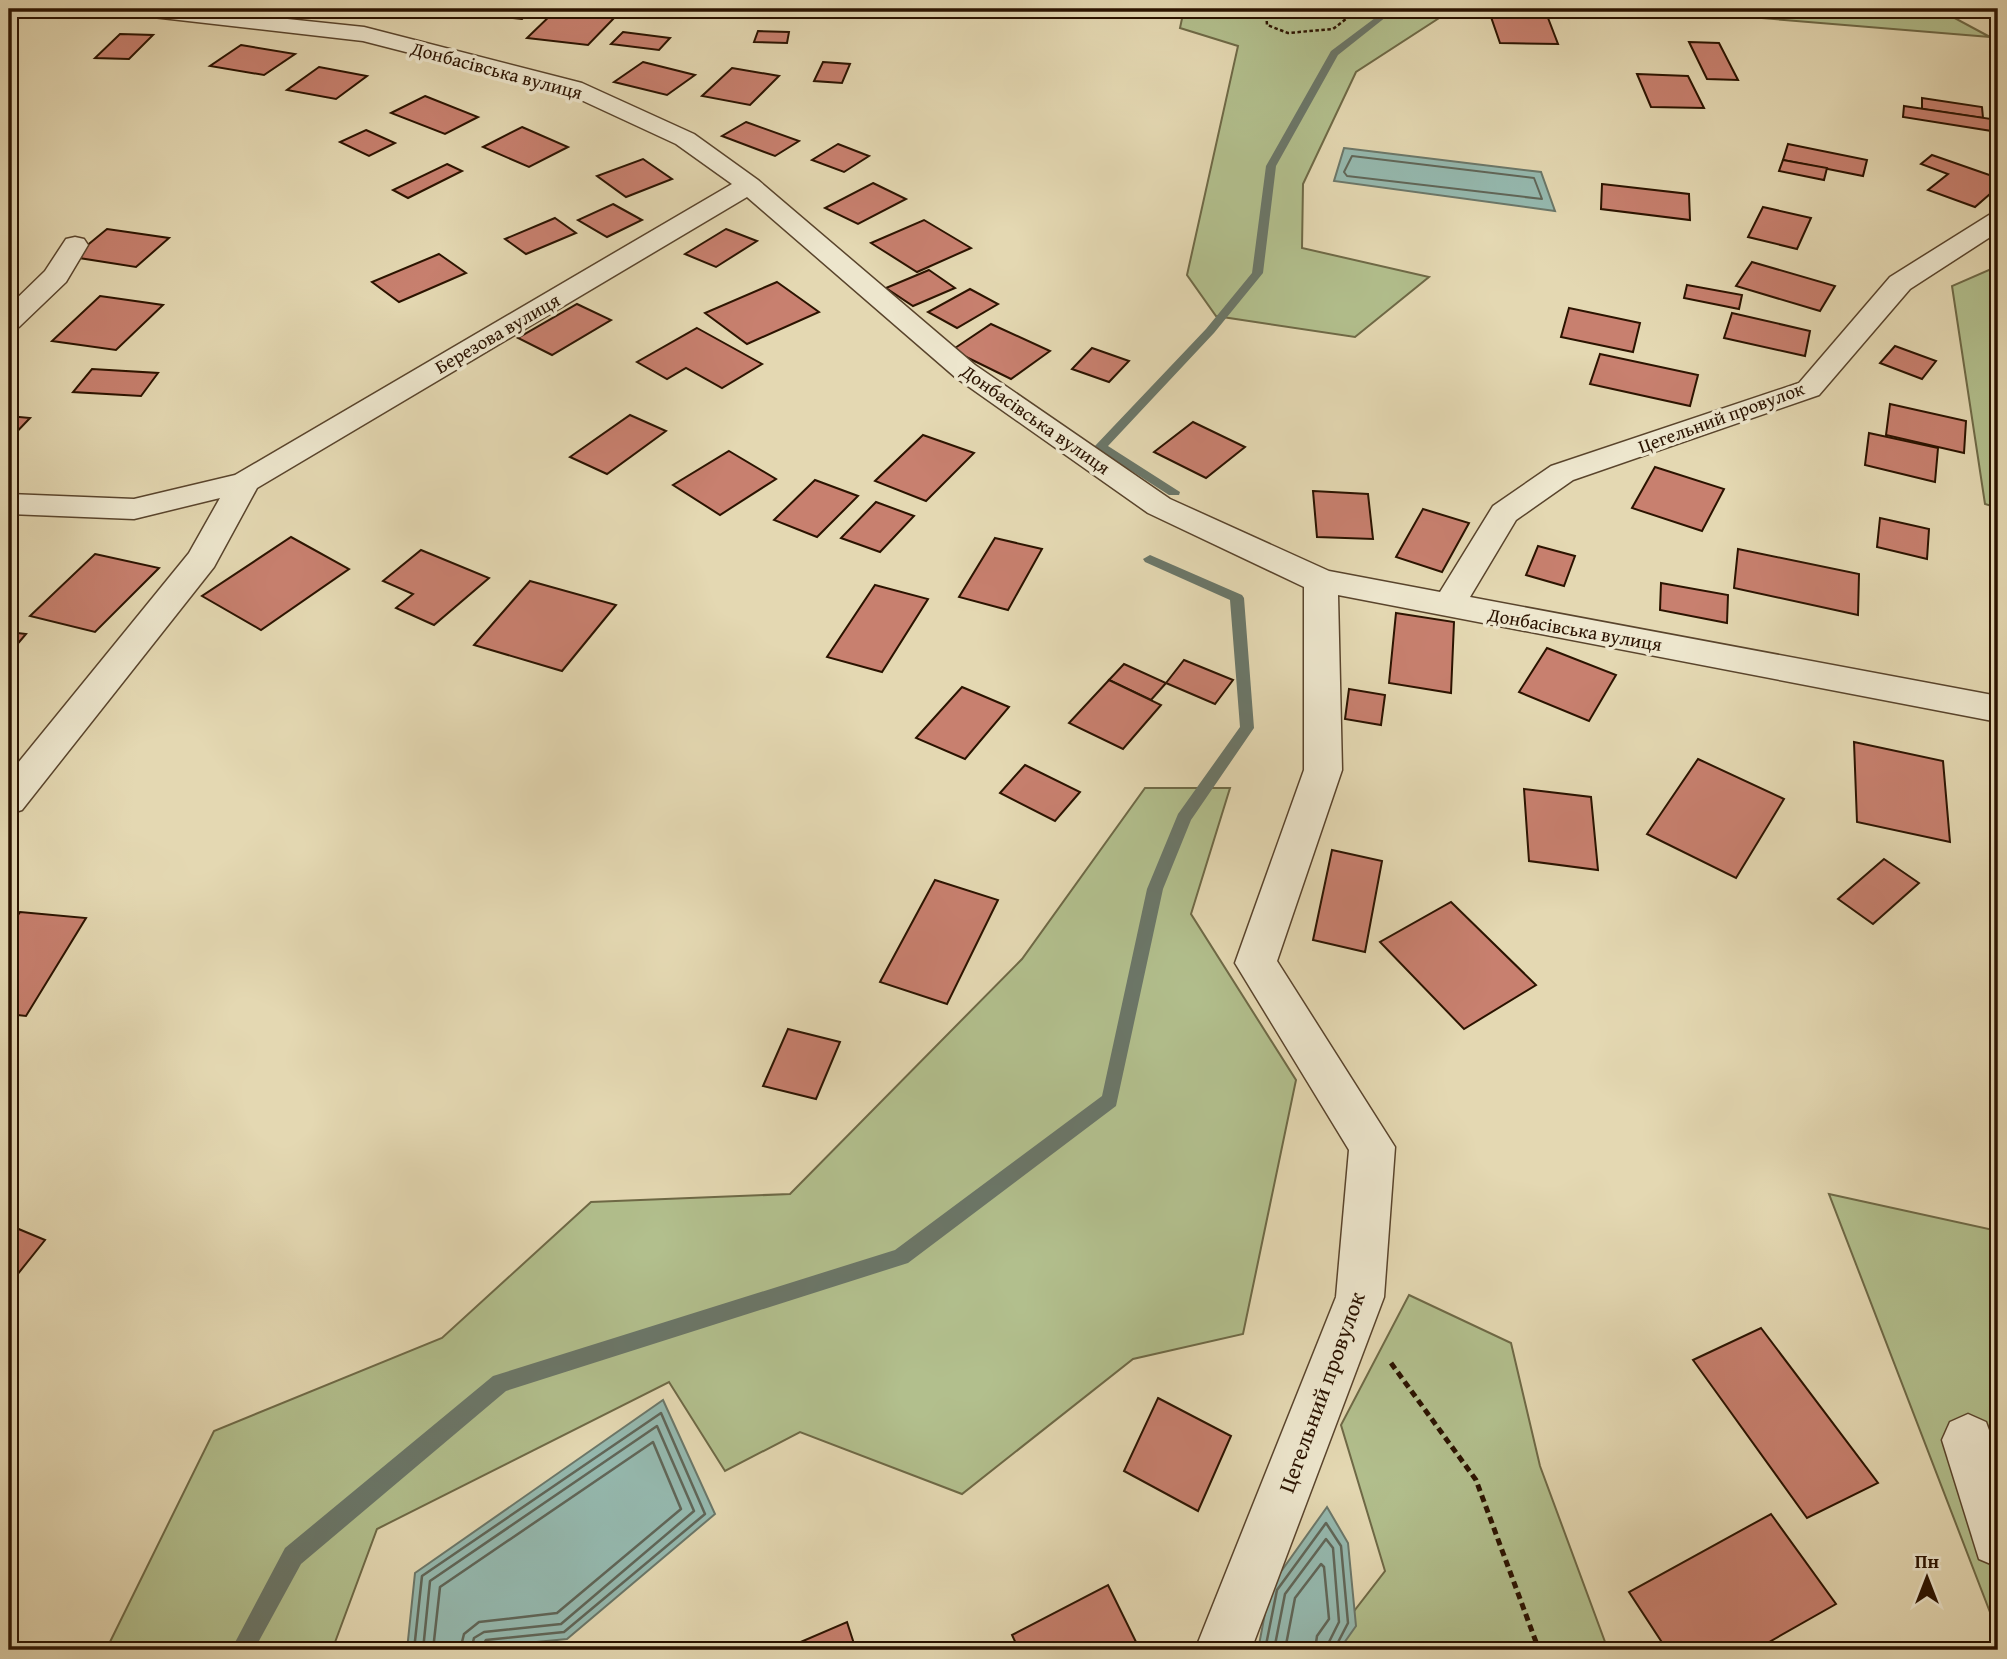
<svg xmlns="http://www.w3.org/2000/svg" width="2007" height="1659" viewBox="0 0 2007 1659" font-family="'Gentium Book Plus',serif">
<rect width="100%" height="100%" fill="#e4d8b2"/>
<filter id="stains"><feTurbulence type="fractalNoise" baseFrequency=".00286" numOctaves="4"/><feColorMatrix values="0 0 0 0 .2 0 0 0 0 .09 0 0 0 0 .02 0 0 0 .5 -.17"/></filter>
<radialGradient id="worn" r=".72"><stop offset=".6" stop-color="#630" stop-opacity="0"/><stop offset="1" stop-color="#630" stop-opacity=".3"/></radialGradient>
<g fill="#b2bf8d" stroke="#6e6946" stroke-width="2">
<path d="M1184,9H1453L1356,72L1303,184L1302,248L1429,277L1355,337L1216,316L1187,275L1238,46L1180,28Z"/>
<path d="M1653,9H1938L1990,37Z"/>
<path d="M1998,266V508L1985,504L1952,286Z"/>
<path d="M1145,788H1230L1191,914L1296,1080L1243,1334L1133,1359L962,1494L800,1432L725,1471L669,1382L377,1529L334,1645L335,1650H106L214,1431L442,1338L591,1202L790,1194L1022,959Z"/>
<path d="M1829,1194L1998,1231V1633Z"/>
<path d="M1409,1295L1511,1343L1540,1466L1608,1650H1324L1385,1571L1341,1425Z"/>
</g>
<g fill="#95b9af" stroke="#6b7769" stroke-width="2">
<path d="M1344,148L1541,172L1555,211L1334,181Z"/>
<path d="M663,1400L715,1514L567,1639L452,1650H407L415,1573Z"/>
<path d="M1327,1507L1348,1543L1356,1626L1339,1650H1258L1270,1587Z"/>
</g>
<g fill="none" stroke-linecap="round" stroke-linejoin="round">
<path stroke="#606658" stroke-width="2" d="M1352,156L1534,178L1542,199L1347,176L1344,172Z"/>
<g stroke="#606658" stroke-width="2.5">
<path d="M414,1650L422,1576L661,1413L705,1514L564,1632L486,1640L480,1650"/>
<path d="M423,1650L430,1581L657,1426L694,1511L561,1624L484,1632L474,1638L471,1650"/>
<path d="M433,1650L440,1587L653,1442L681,1509L557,1613L479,1622L464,1634L460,1650"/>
<path d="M1265,1650L1277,1590L1326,1523L1341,1546L1348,1623L1334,1650"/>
<path d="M1274,1650L1285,1594L1326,1539L1333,1548L1339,1622L1325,1650"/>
<path d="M1285,1650L1295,1598L1321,1564L1324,1567L1329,1619L1317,1636L1315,1650"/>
</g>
<g fill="#6b7769" fill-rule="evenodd">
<path d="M1387,9H1396L1338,55L1276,166L1263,273L1214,333L1108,446L1180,492L1179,495H1169L1094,447L1206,329L1252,273L1266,166L1331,51Z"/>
<path d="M1150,555L1242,595L1244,598L1254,728L1191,820L1163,889L1116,1106L908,1263L506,1391L301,1564L254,1650H231L285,1548L493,1376L895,1250L1102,1096L1147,889L1178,814L1240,727L1230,600L1145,562L1143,559Z"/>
</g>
</g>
<g fill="#c8806f" stroke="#2b1300" stroke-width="2">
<path d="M493,9H532L522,19L486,15Z"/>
<path d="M557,9H566L617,15L588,45L527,38Z"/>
<path d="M1491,17L1548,18L1558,44L1500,43Z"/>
<path d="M758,31L789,32L787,43L754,42Z"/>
<path d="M623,32L670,38L659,50L611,44Z"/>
<path d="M120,34L153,35L129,59L95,58Z"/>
<path d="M1689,42L1719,43L1738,80L1707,79Z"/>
<path d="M241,45L295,54L264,75L210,66Z"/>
<path d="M643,62L695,75L667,95L614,82Z"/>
<path d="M823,62L850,64L842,83L814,81Z"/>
<path d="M319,67L367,76L336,99L287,90Z"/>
<path d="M732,68L779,76L750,105L702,96Z"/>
<path d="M1637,74L1688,76L1704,108L1651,107Z"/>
<path d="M425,96L478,117L445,134L391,113Z"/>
<path d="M1922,98L1982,107L1983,118L1922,109Z"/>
<path d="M1904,106L1998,120V132L1903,117Z"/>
<path d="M746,122L799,141L775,156L722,136Z"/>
<path d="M522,127L568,147L529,167L483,147Z"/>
<path d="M366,130L395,143L369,156L340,142Z"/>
<path d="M838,144L869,156L844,172L812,160Z"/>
<path d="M1788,144L1867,160L1863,176L1783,160Z"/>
<path d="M1932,155L1998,178V187L1975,207L1928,190L1948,174L1921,164Z"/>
<path d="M643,159L672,179L626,197L597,176Z"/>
<path d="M1783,160L1827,168L1824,180L1779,171Z"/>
<path d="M447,164L462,171L408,198L393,190Z"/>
<path d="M873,183L906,199L858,224L825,208Z"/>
<path d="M1602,184L1689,194L1690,220L1601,209Z"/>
<path d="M613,204L642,220L607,237L578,220Z"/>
<path d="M1763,207L1811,218L1797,249L1748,237Z"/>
<path d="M555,218L576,233L526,254L505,239Z"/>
<path d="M924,220L971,248L917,272L871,243Z"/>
<path d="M107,229L169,238L136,267L73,257Z"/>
<path d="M726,229L757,241L716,267L685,254Z"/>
<path d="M439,254L466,273L399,302L372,282Z"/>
<path d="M1752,262L1835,286L1820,311L1736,286Z"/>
<path d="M929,270L955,288L913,306L886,288Z"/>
<path d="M777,282L819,312L747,344L705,313Z"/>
<path d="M1687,285L1742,295L1739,309L1684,298Z"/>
<path d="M970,289L998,304L957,328L928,312Z"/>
<path d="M100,296L163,305L116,350L52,341Z"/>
<path d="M577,304L611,320L552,355L518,338Z"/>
<path d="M1569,308L1640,323L1633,352L1561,337Z"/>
<path d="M1732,313L1810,331L1805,356L1724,338Z"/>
<path d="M991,324L1050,351L1011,379L952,350Z"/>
<path d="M697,328L762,364L722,388L686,368L667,379L637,362Z"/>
<path d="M1895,346L1936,361L1922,379L1880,363Z"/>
<path d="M1092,348L1129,361L1109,382L1072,369Z"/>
<path d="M1600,354L1698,375L1690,406L1590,384Z"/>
<path d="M92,369L158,373L141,396L73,392Z"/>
<path d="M1890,404L1966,421L1964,453L1886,435Z"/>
<path d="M630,415L666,431L607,474L570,457Z"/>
<path d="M9,416L30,418L9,440Z"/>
<path d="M1193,422L1245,447L1206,478L1154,452Z"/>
<path d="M1869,433L1938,448L1935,482L1865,465Z"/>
<path d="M923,435L974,453L926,501L875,481Z"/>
<path d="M729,451L776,479L720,515L673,485Z"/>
<path d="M1655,467L1724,489L1702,531L1632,508Z"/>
<path d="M815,480L858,496L817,537L774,520Z"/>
<path d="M1313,491L1368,494L1373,539L1317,537Z"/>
<path d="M876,502L914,516L880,552L841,538Z"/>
<path d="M1423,509L1469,523L1442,572L1396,557Z"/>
<path d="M1880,518L1929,529L1927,559L1877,547Z"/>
<path d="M291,537L349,569L261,630L202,596Z"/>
<path d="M995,538L1042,549L1008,610L959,597Z"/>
<path d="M1538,546L1575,556L1564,586L1526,575Z"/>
<path d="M1738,549L1859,574L1858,615L1734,588Z"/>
<path d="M421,550L489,578L434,625L396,608L413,594L383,581Z"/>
<path d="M95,554L159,568L95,632L30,616Z"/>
<path d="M530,581L616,605L562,671L474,645Z"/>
<path d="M1661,583L1728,595L1727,623L1660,610Z"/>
<path d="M875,585L928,599L882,672L827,657Z"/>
<path d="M1396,613L1454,622L1451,693L1389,683Z"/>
<path d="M9,632L26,634L9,654Z"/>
<path d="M1547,648L1616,675L1589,721L1519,692Z"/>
<path d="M1184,660L1233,680L1215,704L1166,683Z"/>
<path d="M1124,664L1166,683L1151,700L1109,680Z"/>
<path d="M1109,680L1161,705L1123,749L1069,723Z"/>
<path d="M962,687L1009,707L965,759L916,738Z"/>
<path d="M1349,689L1385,695L1381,725L1345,719Z"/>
<path d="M1854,742L1943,761L1950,842L1857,822Z"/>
<path d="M1698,759L1784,799L1736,878L1647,834Z"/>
<path d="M1025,765L1080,792L1055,821L1000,793Z"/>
<path d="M1524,789L1591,797L1598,870L1529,861Z"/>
<path d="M1332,850L1382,861L1365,952L1313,940Z"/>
<path d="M1884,859L1919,883L1873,924L1838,899Z"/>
<path d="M935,880L998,900L947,1004L880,982Z"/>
<path d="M1451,902L1536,985L1464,1029L1380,942Z"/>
<path d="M20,912L86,918L26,1016L9,1014V929Z"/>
<path d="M788,1029L840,1042L816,1099L763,1086Z"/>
<path d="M9,1225L45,1240L9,1285Z"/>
<path d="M1761,1328L1878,1483L1807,1518L1693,1360Z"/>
<path d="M1158,1398L1231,1436L1198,1511L1124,1471Z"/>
<path d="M1771,1514L1836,1604L1755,1650H1667L1629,1592Z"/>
<path d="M1108,1585L1140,1650H1019L1012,1635Z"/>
<path d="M847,1622L856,1650H782Z"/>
</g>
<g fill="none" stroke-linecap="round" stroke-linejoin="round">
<g stroke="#59442c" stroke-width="3">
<g id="minor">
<path d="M124,9H192L364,27L582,83L694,134L758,180L975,365L1170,499L1329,571L1440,592L1493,506L1551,466L1799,383L1890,277L1989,215L1998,213V232L1910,289L1819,395L1573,480L1516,520L1470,597L1998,696V722L1338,595L1342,770L1277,961L1395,1147L1384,1297L1251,1650H1195L1336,1297L1349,1150L1235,963L1304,770V587L1148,513L955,377L747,197L257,488L214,567L22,810L9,814V774L189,553L220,498L134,519L9,514V494L134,499L235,475L732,184L676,144L566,93L363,41L135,15Z"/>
<path d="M75,237L84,239L88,245L66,282L19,327L9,329V306L45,271L66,239Z"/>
<path d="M1968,1414L1986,1422L1998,1455V1567L1979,1559L1942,1440L1950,1422Z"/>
</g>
</g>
<path stroke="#2b1300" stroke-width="2.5" stroke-dasharray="3.5 2.5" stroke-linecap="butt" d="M1266,9L1267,25L1288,33L1333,29L1359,9"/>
<path stroke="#2b1300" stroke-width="5" stroke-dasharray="7 4.5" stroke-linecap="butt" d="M1391,1363L1476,1480L1539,1650"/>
<use href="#minor" fill="#ede6cd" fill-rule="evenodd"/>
</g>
<g text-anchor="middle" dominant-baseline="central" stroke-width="7" stroke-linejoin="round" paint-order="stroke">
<g font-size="19" fill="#2b1300" stroke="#ede6cd">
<text transform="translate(497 70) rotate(15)">Донбасівська вулиця</text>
<text transform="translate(497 333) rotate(-30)">Березова вулиця</text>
<text transform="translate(1721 417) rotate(-20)">Цегельний провулок</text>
<text transform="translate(1036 419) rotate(35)">Донбасівська вулиця</text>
<text transform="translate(1575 629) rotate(10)">Донбасівська вулиця</text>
</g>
<g font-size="23" fill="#2b1300" stroke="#ede6cd">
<text transform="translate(1321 1392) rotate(-70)">Цегельний провулок</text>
</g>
</g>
<rect width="2007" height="1659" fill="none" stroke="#e4d8b2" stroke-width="35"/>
<rect x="10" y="10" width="1986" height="1638" fill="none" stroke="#2b1300" stroke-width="3.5"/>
<rect x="18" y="18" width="1972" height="1624" fill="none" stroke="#2b1300" stroke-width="2"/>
<g transform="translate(1927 1578)" stroke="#ede6cd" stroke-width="5" paint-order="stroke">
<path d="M0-5L12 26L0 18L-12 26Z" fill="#2b1300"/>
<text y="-10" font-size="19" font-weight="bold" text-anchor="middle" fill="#2b1300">Пн</text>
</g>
<rect width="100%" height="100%" filter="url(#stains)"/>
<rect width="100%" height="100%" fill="url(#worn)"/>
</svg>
